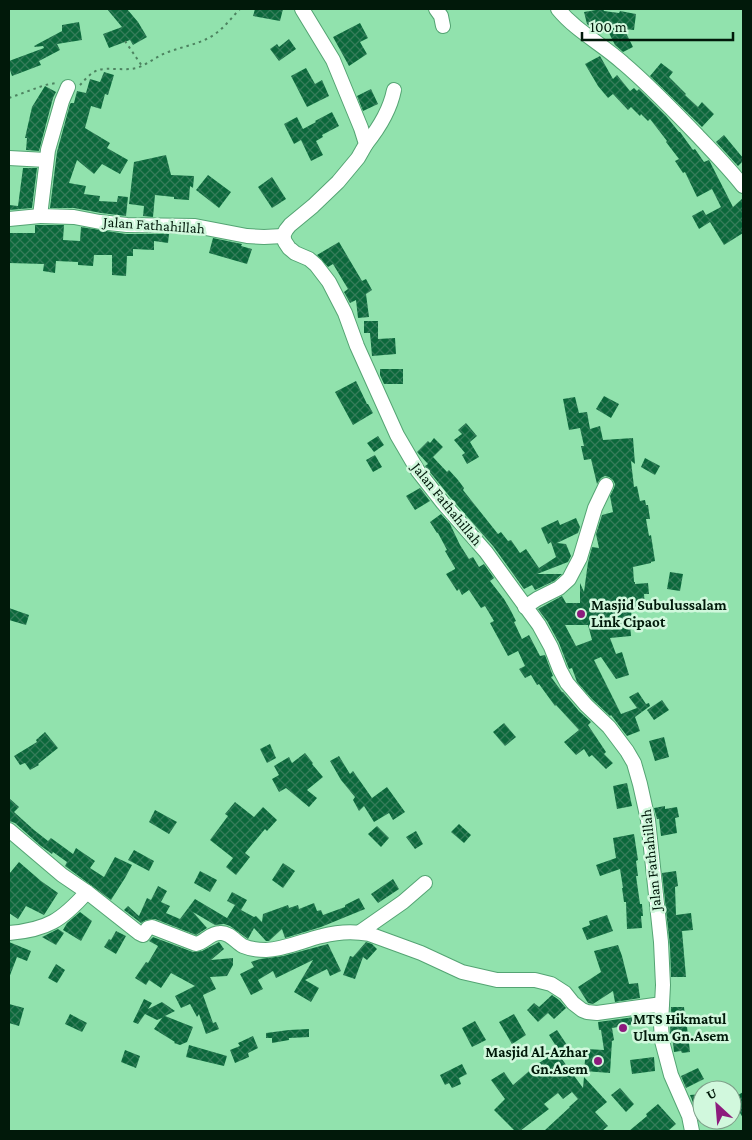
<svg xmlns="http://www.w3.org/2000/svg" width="752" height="1140" viewBox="0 0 752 1140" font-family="'Crimson Pro',serif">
<defs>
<pattern id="building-cross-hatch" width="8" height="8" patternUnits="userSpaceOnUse" patternTransform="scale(1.25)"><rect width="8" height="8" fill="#0b683b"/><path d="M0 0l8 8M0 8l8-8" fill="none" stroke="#357c5a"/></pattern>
</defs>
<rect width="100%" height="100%" fill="#91e2ad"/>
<g fill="url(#building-cross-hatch)" fill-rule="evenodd">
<path d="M107,9H127L138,22L147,37L133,45L130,40L109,48L103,34L122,27Z"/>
<path d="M255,9H283L280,21L253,16Z"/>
<path d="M602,9H603L604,11L619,13L620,11L636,14L634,30L624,29L633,47L623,52L615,45L607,29L597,32L587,24L584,12Z"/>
<path d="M79,22L82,40L57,44L60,50L39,61L41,65L12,76L9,67V61L44,48L43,46L35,47L34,46L62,31V25Z"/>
<path d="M360,23L368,38L360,42L367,54L349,66L333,37Z"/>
<path d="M289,39L296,49L279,61L270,49L277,44L279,47Z"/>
<path d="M600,56L613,79L617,75L630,91L634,88L637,91L639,89L666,116L679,132H680L693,150L695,149L704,162L709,160L733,207L743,198V233L724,245L710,222L699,229L692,216L703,210L706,215L721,207L712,189L697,197L685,172L683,173L675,161L679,159L666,142L667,141L650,119L648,121L641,114L640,116L631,107L628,110L613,94L608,98L598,86L585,64Z"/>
<path d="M661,63L673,72L669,77L686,94L685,95L698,107L702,102L714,114L702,127L650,76Z"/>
<path d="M306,68L315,84L322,80L329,96L307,107L291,76Z"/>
<path d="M104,72L114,75L108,95L105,94L101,109L91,106L85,128L110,143L107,148L128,160L120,174L102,164L94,174L77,160L69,183L86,186L84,194L100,196L99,201L117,202L118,196L128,197L126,216L101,213L74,208H50L57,152L70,104L71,103H74L77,91L86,93L90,79L100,82Z"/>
<path d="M45,86L56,92L53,98L39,151L26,150L27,138H25L32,107Z"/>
<path d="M371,89L378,104L363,111L357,96Z"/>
<path d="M332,112L339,126L322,135L323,137L316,141L323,155L311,161L301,140L294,144L284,124L297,117L303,129L316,122L315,121Z"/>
<path d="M724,135L743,158V161L738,166L716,142Z"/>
<path d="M166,155L171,175L194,176L193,188L190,186L189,200L174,199V197L155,195L153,217L143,216L144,206L129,204L134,162Z"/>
<path d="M23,168H37L32,208L9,210V205L18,206Z"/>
<path d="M208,175L231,192L219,208L196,190Z"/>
<path d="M272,177L286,199L272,208L258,187Z"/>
<path d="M35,225H64L63,240L80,241L81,227L126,234H169L168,243L154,241V250L133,249V256H127L126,276L112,275V255H94L93,266L78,265V262L56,261L55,273L43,271L44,264L9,263V233H35Z"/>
<path d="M213,238L242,244L241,246L252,249L247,264L209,253Z"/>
<path d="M339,242L362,281L366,279L372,290L366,294L369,317L358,318L356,300L350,303L344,292L348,289L333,264L328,267L317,255Z"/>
<path d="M364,321H378V339L395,338L396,354L372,356L370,333H364Z"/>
<path d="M380,369H403V384H384L380,375Z"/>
<path d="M356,381L367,404H368L373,413L353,425L335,392Z"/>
<path d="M604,396L619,404L611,418L596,409Z"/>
<path d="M575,397L579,413L587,412L590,429L600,426L603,440L633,438L635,464L631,461L634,487L637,486L640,501L645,500L646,505H648L650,519H646L649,536L651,535L655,561L651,562V563L633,567L634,582H635V584L648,583L649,594H644L645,608H631L632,624H630L631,636L610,638L616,654L622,652L629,675L616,679L601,657L594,660L621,714L637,708L629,697L638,692L646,704L649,703L650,706L635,717L640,731L627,736L611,715L610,716L592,699L577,682L572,668L569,669L559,643L547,621L538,609L562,596L566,603H580V583L584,592L588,562L592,547L599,548L596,534L602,515L613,512L610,496L614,488L615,484L613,480L609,477L605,476L601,478L597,484L591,459L584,460L581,446H584L580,428L569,430L563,399ZM565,625H588L592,640L576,646Z"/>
<path d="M466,423L477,436L470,442L479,457L467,464L462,455L465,453L454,440L462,434L458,430Z"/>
<path d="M378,436L384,445L374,452L367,443Z"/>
<path d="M434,438L443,447L433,457L447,472L449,470L458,480L464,488L463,490L498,534L501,532L508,541L511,540L520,553L526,549L539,568L556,557L551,542L548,544L541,528L558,520L560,525L576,518L580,527L578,533L557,543L566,544L571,556L568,562L537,574H562L554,581L535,590L532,585L524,589L493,546L450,497L425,466L428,464L417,452L428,441L430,443Z"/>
<path d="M375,455L382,467L373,472L366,460Z"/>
<path d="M645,458L660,466L655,475L641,467Z"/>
<path d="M420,488L430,501L415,510L406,496Z"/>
<path d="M441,514L450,524L460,545L469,559L473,557L479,567L484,564L494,578L490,581L504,599L511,611L516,621L514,622L522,639L529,635L540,656L545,655L553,676L551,677L562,692H563L579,711L591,722L588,725L606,752L604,754L613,763L606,769L592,755L589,757L584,749L576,755L564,742L579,730L556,705L555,706L539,684L537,685L531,675L525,678L519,669L525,666L518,651L508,656L490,623L494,621L485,606L481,608L469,590L462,595L459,589L457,591L446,574L455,569V568L445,551L447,550L438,533H437L430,522Z"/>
<path d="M670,572L683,574L680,591L667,589Z"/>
<path d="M9,608L29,615L26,625L9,620Z"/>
<path d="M662,700L669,710L654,720L647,710Z"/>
<path d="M504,723L516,737L505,746L493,732Z"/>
<path d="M45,732L58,748L38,764L39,765L30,770L25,763L20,765L14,756L37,742L36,740Z"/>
<path d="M664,737L669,757L655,761L649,741Z"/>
<path d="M270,744L276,758L267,763L260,749Z"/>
<path d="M305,753L313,763L312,764L323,777L307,790L317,798L309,807L286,788L279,792L272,779L279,775L274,766L289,757L292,763Z"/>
<path d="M339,756L350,774L353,771L372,798L387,787L405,812L393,820L389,813L374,822L364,806L359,811L353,800L355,797L341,780L330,761Z"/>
<path d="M627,783L632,806L617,809L613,786Z"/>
<path d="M9,798L19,807L14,812L34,830L48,841L51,838L73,854L76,848L95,861L90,868L104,877L115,857L132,865L125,878L111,900L65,866L67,862L53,852L52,854L41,846L15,823L9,821Z"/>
<path d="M235,802L254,817L263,807L277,820L267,831L265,829L245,853L250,857L236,875L226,867L233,858L210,840L228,816L225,814Z"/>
<path d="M665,806V809L677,807L679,817L675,818L677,833L661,836L659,819H657L654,808Z"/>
<path d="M155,810L177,822L169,834L149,822Z"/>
<path d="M459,824L471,835L464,843L451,832Z"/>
<path d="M377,826L389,838L381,847L368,834Z"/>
<path d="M416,831L423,844L415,849L406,837Z"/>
<path d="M634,834L638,860L636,861L638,876H636L640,904H642L643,916H641L642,928L627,929L626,902H624L622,888H623L620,869L600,876L596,865L616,858L613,838Z"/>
<path d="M134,850L154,861L149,871L128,860Z"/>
<path d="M19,862L41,881L58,893L44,915L26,906L18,919L9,913V874Z"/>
<path d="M283,863L295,871L283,888L272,880Z"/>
<path d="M200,871L217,880L210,892L194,883Z"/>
<path d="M676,871L678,886L675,887L676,915L691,913L693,930L682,931L686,977H671L670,947L662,873Z"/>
<path d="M393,879L399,889L378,903L371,894Z"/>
<path d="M158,886L167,891L161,902L170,906L166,913L180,919L195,899L227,918L235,905L227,901L232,892L247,900L241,910L254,917L256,916L262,922L263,914L288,905L289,908L298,905L299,909L314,903L317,911L321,910L323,915L345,907V905L359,898L365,909L321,927L285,938L282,929L269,941H266L254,928L248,939L230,926L224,924L215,925L193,912L207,928L196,935L155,919L146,920L141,923L124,910L128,906L139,916L147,898L151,900Z"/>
<path d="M80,912L92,921L81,941L63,930L67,923Z"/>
<path d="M607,915L613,931L587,940L582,928L590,925L589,921Z"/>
<path d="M58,929L64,933L56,945L42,937Z"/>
<path d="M116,931L126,936L116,954L104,947L109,939L111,940Z"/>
<path d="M153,937L193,952L202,951L219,942L224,949L211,960L233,958V965L227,976L210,977L216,989L203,995L213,1023L216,1022L219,1029L206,1034L199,1014L197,1017L190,1004L181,1008L175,996L195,986L171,973L161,988L149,980L146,985L135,978L146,962L148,963L158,946L149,941Z"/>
<path d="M9,942L31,951L27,961L17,957L9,978Z"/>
<path d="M366,942L372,944L377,949L367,960L363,957L355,979L343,975L350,956L353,957Z"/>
<path d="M328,944L341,971L330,976L327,969L305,980L319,988L311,1002L294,992L313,960L276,978L273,971L258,980L263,989L251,995L240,974L254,967L251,962L260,959L283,956Z"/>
<path d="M618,945L622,956L629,984L638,983L640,998L615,1002L613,991L593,1004L588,1003L578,987L601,972L594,951Z"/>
<path d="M56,964L65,970L57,983L48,978Z"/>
<path d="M552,995L559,1000L566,1008L554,1019L548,1013L538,1022L527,1010L534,1003L539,1007Z"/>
<path d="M144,999L152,1003L148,1009L162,1002L175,1011L165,1016L193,1027L187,1042L180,1045L174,1043L175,1042L154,1029L162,1018L157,1020L145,1014L138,1024L133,1022Z"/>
<path d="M9,1004L24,1008L19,1026L9,1023Z"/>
<path d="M671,1007H684L686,1027H687L690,1052L682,1053L681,1051L674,1052L672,1034H670Z"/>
<path d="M70,1014L87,1023L82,1032L65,1024Z"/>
<path d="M514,1014L526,1035L512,1044L499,1022Z"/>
<path d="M649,1015L650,1021L612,1028L614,1040L612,1041L610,1073L584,1071L586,1049L604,1050L601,1030H599L598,1022Z"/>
<path d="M475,1021L486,1040L472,1047L462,1028Z"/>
<path d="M309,1029V1037L289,1038V1040L272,1043V1038H266V1033L289,1030Z"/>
<path d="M557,1030L569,1048L561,1054L549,1035Z"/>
<path d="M253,1036L258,1048L248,1053L249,1057L235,1063L230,1050L240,1046L238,1043Z"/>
<path d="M189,1045L227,1056L224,1066L186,1057Z"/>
<path d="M125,1050L140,1056L136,1068L121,1062Z"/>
<path d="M556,1051L583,1088L584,1077L607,1102L595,1112L608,1126L602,1131H544L570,1107H569L578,1099L572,1092L563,1099L558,1093L544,1104L549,1109L520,1131H515L494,1110L505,1099L491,1080L504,1072L513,1085L535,1066Z"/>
<path d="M654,1057L655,1071L632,1074L630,1060Z"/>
<path d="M462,1064L467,1074L459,1078L461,1084L452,1088L449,1083L445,1085L440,1075Z"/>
<path d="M698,1068L704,1079L686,1088L681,1076Z"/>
<path d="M620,1088L634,1104L626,1112L611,1095Z"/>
<path d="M743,1092V1118L732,1099Z"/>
<path d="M702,1094V1110H696L690,1095Z"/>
<path d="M658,1104L676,1124L668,1131H629L647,1116L646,1114Z"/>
</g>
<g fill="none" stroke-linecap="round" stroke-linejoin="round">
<g stroke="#54a473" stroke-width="16">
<g id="minor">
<path d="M436,9L441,16L443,26"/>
<path d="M558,9C576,31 602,44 623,63C649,85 673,110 697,135C713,152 729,168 743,186"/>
<path d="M68,87L62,101L48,150L40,216L74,217L100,222L127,225L195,226L247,236L264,237L283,236"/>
<path d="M366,144C379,128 390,110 394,90"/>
<path d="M9,158L46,160"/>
<path d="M9,219L40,216"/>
<path d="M283,236L285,242L289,248L295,253L309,259L316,265L329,282L345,313L357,346L397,435L418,471L443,503L486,552L539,625L551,647L560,670L567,683L586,705L609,727L627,751L634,763L640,784L648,820L661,942L663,985L661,1024L662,1041L671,1075L689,1116L692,1131"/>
<path d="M283,236L286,230L290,225L313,206L338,182L358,158L366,144L361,128L333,60L302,9"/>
<path d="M525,607L537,599L559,588L569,579L580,558L595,508L606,485"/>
<path d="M9,830L62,875L87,892"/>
<path d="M360,932L403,902L425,883"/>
<path d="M9,933C47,930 62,920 87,892L139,933L143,935L148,928L152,927L196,944C205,942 210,933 220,933C229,932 236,942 243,946C250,949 258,950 266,950C286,949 304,940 322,936C337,932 354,931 369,934L421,953L462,972L497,980H535L551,984L565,993L573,1003L582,1010L587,1012L597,1013L662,1004"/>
</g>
</g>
<g stroke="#4d8360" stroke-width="2" stroke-dasharray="2.5 4" stroke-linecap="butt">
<path d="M125,41L142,66"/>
<path d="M80,85C85,80 90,73 98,70C109,67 124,71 137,68C148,64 157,56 168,52C184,46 201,44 215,34C225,27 232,17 240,9"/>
<path d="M9,98L45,85L56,83"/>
</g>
<use href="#minor" stroke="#fff" stroke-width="14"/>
</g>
<g fill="#8d1b7d" stroke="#d1f8dd" stroke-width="2">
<circle cx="581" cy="614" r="5"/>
<circle cx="623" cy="1028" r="5"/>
<circle cx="598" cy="1061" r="5"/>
</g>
<g text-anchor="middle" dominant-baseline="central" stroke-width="5" stroke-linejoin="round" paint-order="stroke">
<g font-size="15" fill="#01190a" stroke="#d1f8dd">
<text transform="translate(154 225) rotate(4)">Jalan Fathahillah</text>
<text transform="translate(447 504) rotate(51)">Jalan Fathahillah</text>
<text transform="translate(651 860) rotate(-96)">Jalan Fathahillah</text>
</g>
<g font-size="15" font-weight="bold" fill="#01190a" stroke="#d1f8dd" text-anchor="start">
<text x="591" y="605">Masjid Subulussalam<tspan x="591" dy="17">Link Cipaot</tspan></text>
<text x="633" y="1019">MTS Hikmatul<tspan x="633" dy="17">Ulum Gn.Asem</tspan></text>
<text x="588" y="1052" text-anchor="end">Masjid Al-Azhar<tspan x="588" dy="17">Gn.Asem</tspan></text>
</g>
</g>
<rect width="752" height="1140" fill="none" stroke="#01190a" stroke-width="20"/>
<g transform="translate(717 1105) rotate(334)"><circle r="24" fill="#d1f8dd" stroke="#7e9f89"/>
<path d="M0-4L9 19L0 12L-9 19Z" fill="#8d1b7d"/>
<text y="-8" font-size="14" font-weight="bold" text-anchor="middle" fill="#01190a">U</text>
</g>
<path d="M582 32v8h151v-8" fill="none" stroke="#01190a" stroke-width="2.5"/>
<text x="590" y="32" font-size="15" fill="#01190a" stroke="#d1f8dd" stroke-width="4" paint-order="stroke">100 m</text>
</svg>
